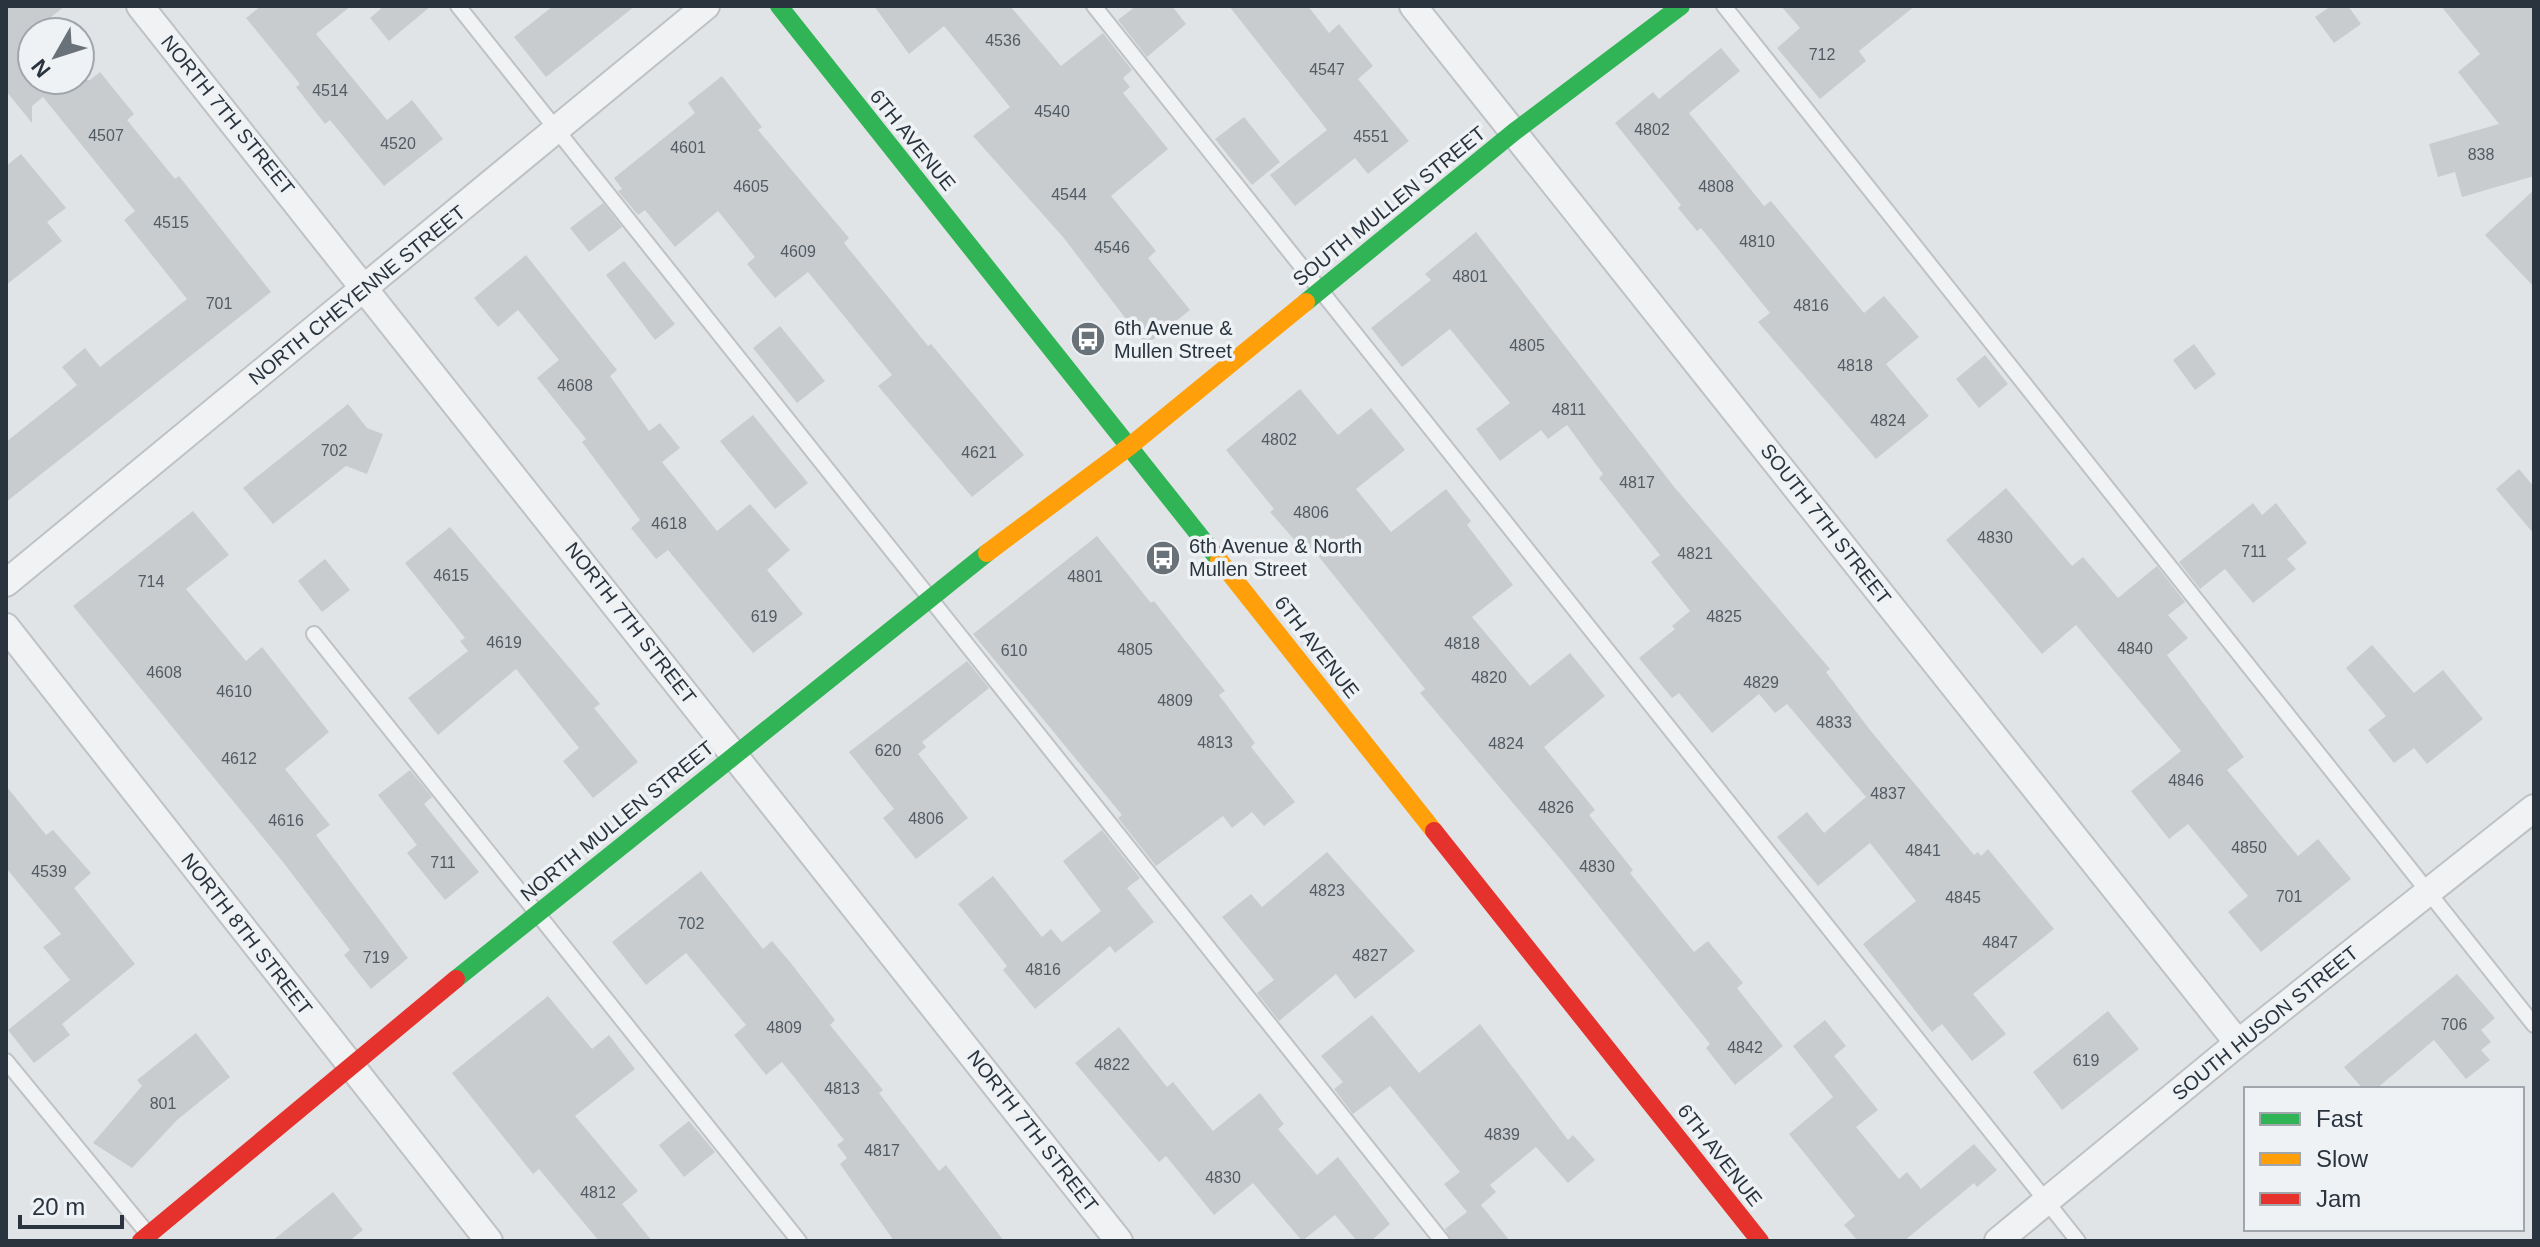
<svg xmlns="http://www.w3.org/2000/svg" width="2540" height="1247" viewBox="0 0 2540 1247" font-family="Helvetica,sans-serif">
<rect width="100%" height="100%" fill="#e1e4e6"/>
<g fill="#c9ccce">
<path d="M6,6H65L32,32V80H90L100,72L134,114L127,120L175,179L179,176L271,292L6,502V442L77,385L62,367L85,348L100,367L187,299L124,220L135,211L43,97L32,106V123L6,91Z"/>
<path d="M261,6H351L316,34L387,120L412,100L443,139L384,186L330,120L325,124L296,87L300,84L246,18Z"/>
<path d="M384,6H431L389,41L370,18Z"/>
<path d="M553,6H635L546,77L514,37Z"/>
<path d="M874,6H1010L1061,66L1103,33L1132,70L1123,78L1130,87L1123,93L1168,149L1111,196L1156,251L1148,258L1190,310L1146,345L1063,237L973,136L1010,107L944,26L909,54Z"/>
<path d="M1136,6H1172L1186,24L1147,57L1118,20Z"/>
<path d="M1229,6H1308L1329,33L1339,24L1373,66L1358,79L1409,141L1368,174L1355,158L1295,206L1270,175L1327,130Z"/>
<path d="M1781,6H1915L1859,51L1866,61L1820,99L1777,48L1800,28Z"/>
<path d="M2331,6H2348L2361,24L2334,43L2315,17Z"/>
<path d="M2441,6H2534V176L2462,197L2455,172L2438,177L2429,144L2499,124L2458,72L2480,54Z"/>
<path d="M1721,48L1740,71L1689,113L1764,206L1771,201L1864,313L1884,296L1919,337L1886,364L1929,416L1876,459L1758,322L1770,313L1701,228L1697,231L1678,208L1681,205L1615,123L1653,92L1659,99Z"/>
<path d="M722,76L762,127L758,130L849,238L844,243L928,346L931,344L1024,455L972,497L878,386L892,375L808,272L775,298L747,264L755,257L718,211L675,247L645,210L638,215L618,191L622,189L614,178L695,113L688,103Z"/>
<path d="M1244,117L1280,162L1252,185L1215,139Z"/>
<path d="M21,154L66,208L47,222L62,241L6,285V166Z"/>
<path d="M2534,190V287L2485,235Z"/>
<path d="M603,203L622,227L589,252L570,228Z"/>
<path d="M1476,232L1675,488L1830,669L1826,672L1870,730L1974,855L1978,852L1981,856L1988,849L2054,929L1973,994L2006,1034L1972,1061L1942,1024L1932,1032L1863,944L1916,901L1870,843L1818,886L1777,837L1807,812L1824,833L1866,797L1787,704L1775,713L1759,694L1712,733L1679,693L1672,698L1639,658L1675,629L1672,626L1690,611L1651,562L1660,555L1599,478L1603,474L1567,425L1548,439L1541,430L1500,461L1476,429L1510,403L1450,329L1402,367L1371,328L1431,280L1425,274Z"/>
<path d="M526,255L617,370L610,376L649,431L660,423L680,448L662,462L717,531L750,504L790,550L767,570L803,614L753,653L668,550L656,559L631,528L640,520L582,442L586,439L537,378L559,360L518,310L498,327L474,298Z"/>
<path d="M624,261L675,324L655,340L606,275Z"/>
<path d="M780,326L825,381L797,403L753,348Z"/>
<path d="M2194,344L2216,374L2195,390L2173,360Z"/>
<path d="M1985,355L2008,384L1979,408L1956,379Z"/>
<path d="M1300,389L1338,435L1371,408L1405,450L1356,489L1391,532L1446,489L1471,521L1467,525L1513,585L1472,617L1530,686L1570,653L1605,696L1544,747L1595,810L1589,815L1633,870L1630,873L1694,952L1708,941L1743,983L1737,988L1783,1046L1735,1085L1706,1048L1710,1044L1562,861L1420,693L1425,689L1311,547L1305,552L1270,512L1274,509L1226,450Z"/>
<path d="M348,404L367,428L383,434L367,474L346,466L273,524L243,488Z"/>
<path d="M753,415L808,483L775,509L720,441Z"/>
<path d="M2519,469L2534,487V534L2496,489Z"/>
<path d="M2006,488L2072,566L2083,557L2118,598L2157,566L2185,602L2168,615L2188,638L2167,655L2244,757L2227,770L2298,856L2318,839L2351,879L2261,952L2228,912L2248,896L2188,824L2169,839L2131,791L2181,751L2076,625L2042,654L1946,540Z"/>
<path d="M2253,503L2262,515L2276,503L2307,543L2287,559L2296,569L2253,603L2225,569L2200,589L2179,562Z"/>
<path d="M193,511L229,555L186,589L246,661L262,647L329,732L285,769L330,825L316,835L408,958L371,989L344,955L350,950L283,862L73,606Z"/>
<path d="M450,527L600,704L594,708L638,762L593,798L563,761L579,748L516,669L438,735L408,698L468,651L460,641L465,638L405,563Z"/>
<path d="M1097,536L1151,603L1154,601L1225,691L1219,695L1255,743L1251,747L1295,802L1264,826L1252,812L1232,828L1223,816L1156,866L1118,818L1122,815L973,634Z"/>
<path d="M325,559L350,590L322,612L298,581Z"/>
<path d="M2372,645L2414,693L2443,670L2483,719L2427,764L2414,748L2394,763L2368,730L2386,716L2346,668Z"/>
<path d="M967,661L989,688L922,742L926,747L918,754L968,818L916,859L883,818L894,809L849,752Z"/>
<path d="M410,770L432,797L424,804L479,872L445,900L407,853L417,845L378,795Z"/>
<path d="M6,786L46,835L53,830L91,873L74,888L135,964L62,1024L70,1035L34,1063L8,1030L70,980L43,947L61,934L6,868Z"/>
<path d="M1102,830L1140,878L1127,888L1154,922L1115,953L1110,946L1035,1009L1003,970L1007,966L958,904L993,876L1042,937L1051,929L1062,942L1101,911L1063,861Z"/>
<path d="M1327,852L1415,951L1355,999L1336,974L1279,1021L1257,993L1274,980L1222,917L1251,894L1262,907Z"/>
<path d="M701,871L763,949L772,941L790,962L835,1020L830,1025L883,1090L879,1093L939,1171L946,1165L1004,1241H894L840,1164L847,1158L837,1145L844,1140L782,1062L766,1075L734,1035L746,1025L686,953L646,985L612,942Z"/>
<path d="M2457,974L2495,1018L2481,1030L2491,1042L2481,1050L2490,1060L2466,1079L2434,1040L2376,1089H2363L2344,1067Z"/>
<path d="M548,996L592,1049L609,1035L635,1069L575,1116L638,1191L622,1204L652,1241H599L539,1169L533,1174L452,1073Z"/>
<path d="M2108,1011L2139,1049L2062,1110L2033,1072Z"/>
<path d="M1372,1015L1419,1073L1480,1024L1568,1140L1573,1135L1595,1160L1568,1183L1536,1147L1490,1185L1496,1192L1481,1205L1510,1241H1452L1445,1229L1467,1212L1444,1184L1460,1172L1390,1086L1353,1114L1334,1089L1343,1082L1321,1056Z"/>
<path d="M1825,1020L1846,1046L1834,1056L1878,1110L1856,1127L1899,1179L1907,1172L1921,1189L1974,1144L1997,1170L1977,1187L1974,1183L1904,1241H1858L1844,1225L1855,1216L1789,1134L1833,1097L1793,1046Z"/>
<path d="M1119,1027L1167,1087L1173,1082L1213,1131L1260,1093L1284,1124L1278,1129L1317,1175L1338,1157L1390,1224L1371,1241H1357L1335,1215L1302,1241L1253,1183L1214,1215L1166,1156L1159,1162L1075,1063Z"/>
<path d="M196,1033L230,1077L177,1120L132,1168L93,1143L142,1086L137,1080Z"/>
<path d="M689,1121L715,1152L684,1177L659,1145Z"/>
<path d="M333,1192L363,1230L349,1241H272Z"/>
</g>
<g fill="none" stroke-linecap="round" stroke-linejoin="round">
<g stroke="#bfc2c4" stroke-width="18">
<g id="lane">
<path d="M458,6L1442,1241"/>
<path d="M1094,6L2078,1241"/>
<path d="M1724,6L2534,1025"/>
<path d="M314,634L799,1241"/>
<path d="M6,1061L148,1234"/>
</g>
</g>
<g stroke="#bfc2c4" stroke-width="30">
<g id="street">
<path d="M140,6L1119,1241"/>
<path d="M1413,6L2238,1043"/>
<path d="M6,583L706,6"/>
<path d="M6,627L489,1241"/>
<path d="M1998,1241L2238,1043L2534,808"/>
</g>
</g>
<use href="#lane" stroke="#f0f2f3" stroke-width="14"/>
<use href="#street" stroke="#f0f2f3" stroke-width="26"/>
<g stroke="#30b455" stroke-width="18">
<path d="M779,6L1219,560"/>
<path d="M1306,302L1514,132L1681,6"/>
<path d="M456,979L987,553"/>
</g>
<g stroke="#ff9f0a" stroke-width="18">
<path d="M987,553L1130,446L1306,302"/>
<path d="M1219,560L1434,831"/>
</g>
<g stroke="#e5322d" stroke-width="18">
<path d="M1434,831L1760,1241"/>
<path d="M141,1241L456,979"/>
</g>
</g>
<defs>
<g id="bus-disc" transform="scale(1.8)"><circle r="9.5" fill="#697279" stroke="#eff2f5"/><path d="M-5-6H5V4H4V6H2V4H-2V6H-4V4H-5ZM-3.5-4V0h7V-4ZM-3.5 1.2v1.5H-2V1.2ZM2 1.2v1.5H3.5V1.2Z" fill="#fff"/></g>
</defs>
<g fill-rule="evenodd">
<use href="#bus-disc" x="1088" y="339"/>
<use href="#bus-disc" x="1163" y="558"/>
</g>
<g text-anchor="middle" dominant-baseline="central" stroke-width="7" stroke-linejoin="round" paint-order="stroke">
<g font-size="16" fill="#525b63">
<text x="1003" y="40">4536</text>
<text x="1822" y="54">712</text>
<text x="1327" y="69">4547</text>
<text x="330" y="90">4514</text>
<text x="1052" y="111">4540</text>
<text x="1652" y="129">4802</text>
<text x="106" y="135">4507</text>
<text x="1371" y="136">4551</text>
<text x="398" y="143">4520</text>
<text x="688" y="147">4601</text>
<text x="2481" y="154">838</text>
<text x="751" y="186">4605</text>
<text x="1716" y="186">4808</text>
<text x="1069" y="194">4544</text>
<text x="171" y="222">4515</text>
<text x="1757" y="241">4810</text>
<text x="1112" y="247">4546</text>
<text x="798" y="251">4609</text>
<text x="1470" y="276">4801</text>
<text x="219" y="303">701</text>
<text x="1811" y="305">4816</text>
<text x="1527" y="345">4805</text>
<text x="1855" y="365">4818</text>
<text x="575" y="385">4608</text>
<text x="1569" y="409">4811</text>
<text x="1888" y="420">4824</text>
<text x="1279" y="439">4802</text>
<text x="334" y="450">702</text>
<text x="979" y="452">4621</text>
<text x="1637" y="482">4817</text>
<text x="1311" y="512">4806</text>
<text x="669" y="523">4618</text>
<text x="1995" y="537">4830</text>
<text x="2254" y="551">711</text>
<text x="1695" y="553">4821</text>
<text x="451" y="575">4615</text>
<text x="1085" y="576">4801</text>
<text x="151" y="581">714</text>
<text x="764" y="616">619</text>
<text x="1724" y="616">4825</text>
<text x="504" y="642">4619</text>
<text x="1462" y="643">4818</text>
<text x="2135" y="648">4840</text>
<text x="1135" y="649">4805</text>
<text x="1014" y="650">610</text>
<text x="164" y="672">4608</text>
<text x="1489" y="677">4820</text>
<text x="1761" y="682">4829</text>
<text x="234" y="691">4610</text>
<text x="1175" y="700">4809</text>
<text x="1834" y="722">4833</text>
<text x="1215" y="742">4813</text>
<text x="1506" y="743">4824</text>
<text x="888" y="750">620</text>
<text x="239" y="758">4612</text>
<text x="2186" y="780">4846</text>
<text x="1888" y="793">4837</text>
<text x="1556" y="807">4826</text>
<text x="926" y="818">4806</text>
<text x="286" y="820">4616</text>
<text x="2249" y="847">4850</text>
<text x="1923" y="850">4841</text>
<text x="443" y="862">711</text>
<text x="1597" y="866">4830</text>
<text x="49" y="871">4539</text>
<text x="1327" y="890">4823</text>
<text x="2289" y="896">701</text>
<text x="1963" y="897">4845</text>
<text x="691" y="923">702</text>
<text x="2000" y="942">4847</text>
<text x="1370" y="955">4827</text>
<text x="376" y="957">719</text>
<text x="1043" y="969">4816</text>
<text x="2454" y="1024">706</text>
<text x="784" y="1027">4809</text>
<text x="1745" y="1047">4842</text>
<text x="2086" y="1060">619</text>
<text x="1112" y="1064">4822</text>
<text x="842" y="1088">4813</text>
<text x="163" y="1103">801</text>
<text x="1502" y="1134">4839</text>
<text x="882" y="1150">4817</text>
<text x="1223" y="1177">4830</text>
<text x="598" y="1192">4812</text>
</g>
<g font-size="20" fill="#29343e" stroke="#eff2f5">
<text transform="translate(228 115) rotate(51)">NORTH 7TH STREET</text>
<text transform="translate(913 140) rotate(51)">6TH AVENUE</text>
<text transform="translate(1389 206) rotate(-39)">SOUTH MULLEN STREET</text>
<text transform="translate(357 295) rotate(-39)">NORTH CHEYENNE STREET</text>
<text transform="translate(1826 524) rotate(52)">SOUTH 7TH STREET</text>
<text transform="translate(631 623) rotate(52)">NORTH 7TH STREET</text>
<text transform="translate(1317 647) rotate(52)">6TH AVENUE</text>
<text transform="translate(617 821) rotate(-39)">NORTH MULLEN STREET</text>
<text transform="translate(247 934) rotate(52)">NORTH 8TH STREET</text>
<text transform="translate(2265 1023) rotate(-39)">SOUTH HUSON STREET</text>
<text transform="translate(1033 1131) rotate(52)">NORTH 7TH STREET</text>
<text transform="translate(1720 1155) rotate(52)">6TH AVENUE</text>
</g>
<g font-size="20" fill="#29343e" stroke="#eff2f5" text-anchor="start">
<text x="1114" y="328">6th Avenue &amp;<tspan x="1114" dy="23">Mullen Street</tspan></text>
<text x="1189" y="546">6th Avenue &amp; North<tspan x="1189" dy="23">Mullen Street</tspan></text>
</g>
</g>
<rect width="2540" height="1247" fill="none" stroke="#29343e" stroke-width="16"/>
<rect x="2244" y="1087" width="280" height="144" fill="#eff2f5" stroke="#a0a6ac" stroke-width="2"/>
<rect x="2260" y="1113" width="40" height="12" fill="#30b455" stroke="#a0a6ac" stroke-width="2"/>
<text x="2316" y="1127" font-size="24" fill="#29343e">Fast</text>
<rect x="2260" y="1153" width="40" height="12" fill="#ff9f0a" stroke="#a0a6ac" stroke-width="2"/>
<text x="2316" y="1167" font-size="24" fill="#29343e">Slow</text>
<rect x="2260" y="1193" width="40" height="12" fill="#e5322d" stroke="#a0a6ac" stroke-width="2"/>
<text x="2316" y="1207" font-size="24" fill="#29343e">Jam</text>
<g transform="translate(56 56) rotate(231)"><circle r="38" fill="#eff2f5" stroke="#a0a6ac" stroke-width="2"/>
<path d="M0-6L14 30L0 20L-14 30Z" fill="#697279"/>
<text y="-12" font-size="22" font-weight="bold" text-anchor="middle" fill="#29343e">N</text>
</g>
<path d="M20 1215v12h102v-12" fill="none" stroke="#29343e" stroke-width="4"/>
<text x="32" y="1215" font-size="24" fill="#29343e" stroke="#eff2f5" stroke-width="6" paint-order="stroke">20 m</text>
</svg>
